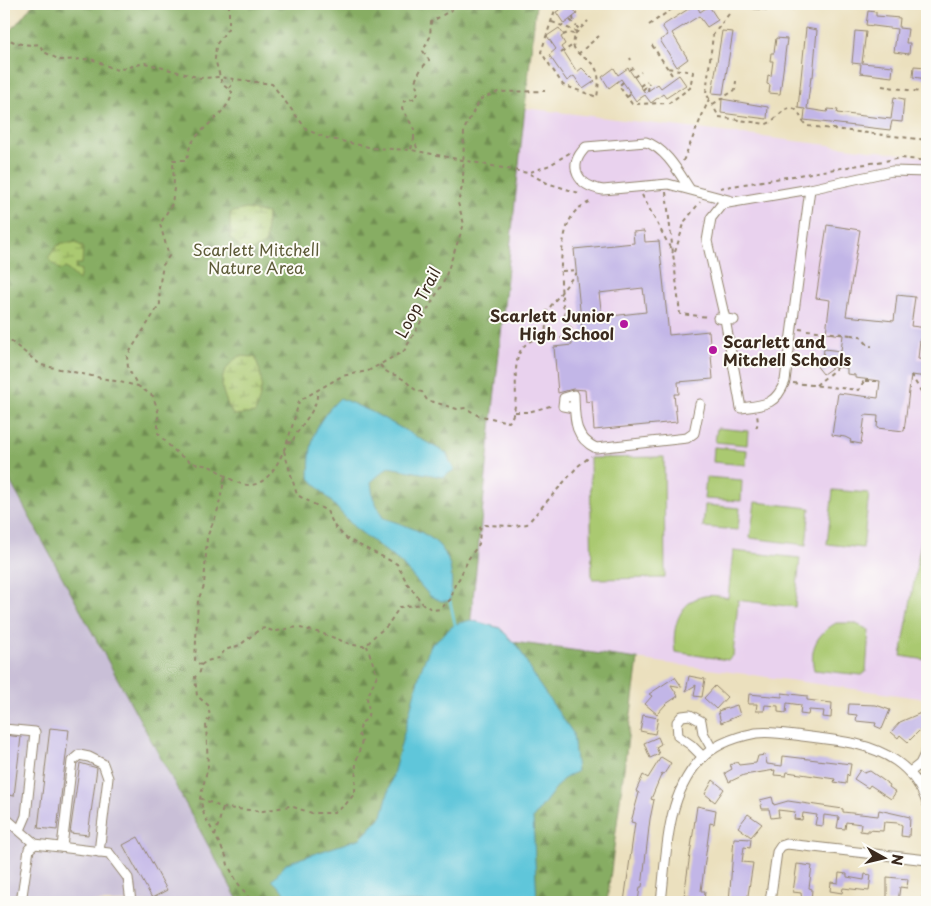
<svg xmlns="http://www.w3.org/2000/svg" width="931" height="906" viewBox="0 0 931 906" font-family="'Playpen Sans',sans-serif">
<defs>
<pattern id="forest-firs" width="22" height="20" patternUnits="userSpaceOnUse" patternTransform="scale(1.25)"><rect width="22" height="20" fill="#87ad63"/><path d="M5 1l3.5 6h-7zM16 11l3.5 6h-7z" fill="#708d51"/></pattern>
<pattern id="wetland-marsh" width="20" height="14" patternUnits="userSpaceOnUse" patternTransform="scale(1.25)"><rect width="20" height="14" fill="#aac971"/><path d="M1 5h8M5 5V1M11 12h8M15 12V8" fill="none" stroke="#8ca35c"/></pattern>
</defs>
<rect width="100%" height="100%" fill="#fdfcf7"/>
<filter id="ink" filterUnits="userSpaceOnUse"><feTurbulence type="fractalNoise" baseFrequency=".02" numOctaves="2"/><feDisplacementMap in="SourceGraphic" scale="10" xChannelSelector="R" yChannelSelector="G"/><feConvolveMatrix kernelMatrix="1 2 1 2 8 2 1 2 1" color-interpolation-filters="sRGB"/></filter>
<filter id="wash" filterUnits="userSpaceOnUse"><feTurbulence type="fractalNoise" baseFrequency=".0096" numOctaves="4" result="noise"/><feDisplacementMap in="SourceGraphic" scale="20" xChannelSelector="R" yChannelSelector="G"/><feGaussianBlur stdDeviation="1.12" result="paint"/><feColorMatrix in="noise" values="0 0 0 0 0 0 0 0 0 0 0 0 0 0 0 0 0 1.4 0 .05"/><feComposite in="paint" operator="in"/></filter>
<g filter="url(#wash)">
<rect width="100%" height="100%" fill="#ebe0be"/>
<path fill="#e9d2ee" d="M525,108L927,157V699L469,636Z"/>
<path fill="#c9bfd7" d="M4,470L239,902H4Z"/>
<path fill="url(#forest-firs)" stroke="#616c40" d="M33,4H536L469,636L638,659L607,902H239L4,470V39Z"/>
<g fill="url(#wetland-marsh)" stroke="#727a48">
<path d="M246,209L267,213L266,243L247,254L230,238V213Z"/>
<path d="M62,243H76L83,247L82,264H76L75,268L81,270L79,280L66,268L60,270L48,258L57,246Z"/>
<path d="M239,356L255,357C264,380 263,389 255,413L233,415C221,391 214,375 239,356Z"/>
</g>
<g fill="#aac971" stroke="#727a48">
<path d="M717,428L748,431L747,445L715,442Z"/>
<path d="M714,447L747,450L746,465L713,462Z"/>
<path d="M664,457L665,578L592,579L590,458Z"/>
<path d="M706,477L742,480L741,501L704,499Z"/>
<path d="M833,490L869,493L863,548L827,544Z"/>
<path d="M755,502L810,508L806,545L750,538Z"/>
<path d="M705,505L740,508L738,530L703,527Z"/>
<path d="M922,536L927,537V660L901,656Z"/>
<path d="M733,551L800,558L795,607L736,600L738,602L733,656L728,660L675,652C670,617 688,586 728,598Z"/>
<path d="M836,623H854L869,630L866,672L862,675L814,670C809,648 817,634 836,623Z"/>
</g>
<g fill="#5ec6da" stroke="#4c787c">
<path d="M340,398L372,412L446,453L454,470L443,477L388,467L371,482L373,497L383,518C430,533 459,544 450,601H441L430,596L400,562L354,527L309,477C310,440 313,424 340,398Z"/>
<path d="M471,620L500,628L519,648L538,683L573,733L577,771L562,780L533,818L537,902H313L290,898L272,880L287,863L361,838L382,816L421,669L431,645L455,624Z"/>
</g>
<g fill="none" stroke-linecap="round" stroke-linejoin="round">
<path stroke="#5ec6da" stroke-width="2.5" d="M450,601L455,624"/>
</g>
<g id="blocks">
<g fill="#c2b6e7" fill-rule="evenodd">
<path d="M570,4L577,14L564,24L556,12Z"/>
<path d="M696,4L700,12L709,6L718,20L707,27L699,16L672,33L688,59L677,67L660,40L668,35L662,26Z"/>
<path d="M868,11L876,12V16L900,18L899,28L908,29L906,43H910L909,54L894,52L897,29L866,25Z"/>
<path d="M559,28L564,35L561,37L565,44L561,47L577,72L582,68L595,81L583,89L574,76L567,81L549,55L556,49L547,36Z"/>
<path d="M806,28L817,30L813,77H811L807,109L827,112L828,109L838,110L837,113L891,119L894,97L904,99L902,122L892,121L890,130L804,120L805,109L798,108Z"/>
<path d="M722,31L733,32L723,94L712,93Z"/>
<path d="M855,31L866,32L862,63L893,66L892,77L860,73L861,64L852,63Z"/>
<path d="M776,38L787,39L780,94L769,93L770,85L767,84L768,75L771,76L773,61H770L771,53H774Z"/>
<path d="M914,66L927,67V79L913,77Z"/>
<path d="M614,68L618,75L628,68L645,93L658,84L661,88L679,75L686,85L666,98L663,94L651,103L645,95L636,101L621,79L609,88L602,77Z"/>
<path d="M722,99L768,107L767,119L721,113Z"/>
<path d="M827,225L860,230L846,316L894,321L897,295L915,297L911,326L927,328V340L920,339L918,359L927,360V377L911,375L904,431L877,428L878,416L865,415L861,444L850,442L851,440L845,437L832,435L838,393L878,398L880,381L855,378V375L847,374V368L838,367H833L823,374L815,364L823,357L824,349L841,351L843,335L826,333L830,300L816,298Z"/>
<path d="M644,231L645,242L659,241L669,335L709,331L713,379L678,382L679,394H674L677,422L594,430L592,401L586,402L585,390L573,389L558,393L554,347L572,345V341L583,340L574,249L634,243L633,232ZM643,288L646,312L602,317L599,293Z"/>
<path d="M689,676L705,679L702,697L694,696L696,685L686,691Z"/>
<path d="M675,677L682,687L671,685L678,696L666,704L657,714L645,704L652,696L649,694Z"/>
<path d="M715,686L727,697L716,709L704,698Z"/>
<path d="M782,693L807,696V700L832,703L831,718L823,717L824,711L809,710L808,715L800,714L801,705L787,703L786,713L778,712V706L765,705L764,711H756L757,704H748L749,694L782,697Z"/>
<path d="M849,704L876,705L890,710L882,729L875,726L876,723L856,721L857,715L848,714Z"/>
<path d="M737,705L740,715L721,723L718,711Z"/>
<path d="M923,712L927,727L919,731L908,742L900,735L898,738L891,732L900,722Z"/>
<path d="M643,715L658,718L655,734L640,731Z"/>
<path d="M50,728L69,730L57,830L38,828Z"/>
<path d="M4,735L21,737L14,796L4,794Z"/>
<path d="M658,737L661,744L656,747L659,754L650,758L644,743Z"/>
<path d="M765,755L767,764L782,766L783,756L851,764L849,776L847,774L846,784L834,782L835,779L787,772L786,776L774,775L775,770L744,775L729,782L725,773L732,769L730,765L737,762L739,765L756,763L758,756Z"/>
<path d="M661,757L671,763L664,774L662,773L651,799L654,800L650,819L642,887H640L638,902H624L635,823L631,822L639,793L636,791L643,775L648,778Z"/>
<path d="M80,763L97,768L88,835L70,833Z"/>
<path d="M860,770L864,773L870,771L890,785L889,787L896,792L891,799L870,785L868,788L854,779Z"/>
<path d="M713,780L724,789L715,802L705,794Z"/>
<path d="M772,797L774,805L788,801L843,809V812L878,816L879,810L910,817L909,837L901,836L902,825L898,823L884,822L883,831L868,830V832L860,831L861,824L846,822L845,829L837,828L839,817L824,815L823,826L815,825L817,815L803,813L802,820L794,819L795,812L778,810L779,817L771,818L769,809H762L760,800Z"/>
<path d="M697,806L716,810L714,824L710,823L701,891H705L704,902H690L691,896H684Z"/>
<path d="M748,814L762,824L751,837L738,827Z"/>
<path d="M138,837L167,890L152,898L123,845Z"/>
<path d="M734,838L751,839L750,848L744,847L742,862L753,863L747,902H729Z"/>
<path d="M797,864L812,866L809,888L812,889L811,902L802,901L801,893L793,892Z"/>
<path d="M839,873L847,874V877L864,880L865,874L871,875L869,891L843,888L842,893L830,891L831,882L838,883Z"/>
<path d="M887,877L908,879L907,888L900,887L898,902H887Z"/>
</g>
</g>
</g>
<g filter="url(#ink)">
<use href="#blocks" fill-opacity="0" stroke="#93856e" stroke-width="1"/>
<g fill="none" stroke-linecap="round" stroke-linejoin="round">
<g stroke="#93856e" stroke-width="11">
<g id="minor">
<path d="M755,4L778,6L799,4"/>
<path d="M689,188C678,171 665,148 646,142L586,147C566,167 578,186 603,190L668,184L732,201"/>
<path d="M810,189L785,381C776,405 765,405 741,408L725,319L707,241L711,218L722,204Z"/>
<path d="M810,189L892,171L927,172"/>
<path d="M718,318L734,320"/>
<path d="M574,408L563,406L564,398L574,395C575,418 573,437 596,448L687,438L694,433L700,404"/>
<path d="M4,729L35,732L26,816L20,830"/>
<path d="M703,757L691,745L678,736L677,722L682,716L690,715L701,721L703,733L712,749"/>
<path d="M910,772L920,764L927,750"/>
<path d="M919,783L927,774"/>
<path d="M4,817L35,844L109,853L128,878L131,902"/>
<path d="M62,847L72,761L79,755L89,757L103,764L108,778L99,852"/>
<path d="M21,902L29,849L35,844"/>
<path d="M661,902C667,855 665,799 699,761C713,745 735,737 756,733C771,731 787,734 802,736C835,740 868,742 896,761C912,772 921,786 927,803"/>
<path d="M770,902L777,852L781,846L787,844L927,860"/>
<path d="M927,902V898"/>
</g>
</g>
<g stroke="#93856e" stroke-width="2" stroke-dasharray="4 4" stroke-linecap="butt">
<path d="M229,4V27L216,45L215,59L222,84L232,92C232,109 202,127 193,141C189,146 188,154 187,160H173L174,188L172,204L160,224L169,256L163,265L159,288L160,304L127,356L128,368L138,386L153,396L158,411V433C168,445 181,459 196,464C201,465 207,465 211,467C223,473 235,485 249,485C279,486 293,424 299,401L342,376L368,371L404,351L444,281L464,224L458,203L463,183L464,130L472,114L481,99L498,92L545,91"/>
<path d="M557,4L541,52L563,85L597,97C599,85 601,70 590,62C583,55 577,56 573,45L575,34L588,21"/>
<path d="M567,4L569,5"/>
<path d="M624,5L626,4"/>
<path d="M4,13L11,4"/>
<path d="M729,14L713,35L706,93L719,117L766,124C776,122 786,101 796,110C801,115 801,121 807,126L927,140"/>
<path d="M573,17L574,23"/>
<path d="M570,20L579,29"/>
<path d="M552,22L578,32"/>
<path d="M649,25L679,4"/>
<path d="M563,35L568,33L575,34"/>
<path d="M4,36C14,44 26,46 39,44L44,52L60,60L91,59L117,70L145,63L200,78L219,77L272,84L307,130L327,138L373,148L412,150L528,173L550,165L571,152"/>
<path d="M652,45L674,78"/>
<path d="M561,53L573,45"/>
<path d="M578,54L599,36"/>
<path d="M630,58L631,60"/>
<path d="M630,70L636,66"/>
<path d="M634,77L641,72"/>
<path d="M623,82L619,86L632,104L669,103L690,88L693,72L667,68"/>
<path d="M640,86L647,81"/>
<path d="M882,86L927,93"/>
<path d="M229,88L233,84V79"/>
<path d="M643,90L649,83"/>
<path d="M648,91L649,83"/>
<path d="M627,97L631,94"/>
<path d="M713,104L735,90L736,81"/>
<path d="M414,139V129L402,108L404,101L416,98L418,92L415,81L421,69L429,60L423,51L430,37L431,22L453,9L456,4"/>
<path d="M411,149L414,139L418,151"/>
<path d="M683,161L709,99"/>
<path d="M530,174L547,183L579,193"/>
<path d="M720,188L902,158L927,161"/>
<path d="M666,192L680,314L709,317"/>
<path d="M642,195L673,253"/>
<path d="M675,252L685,221L700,202"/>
<path d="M562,271L576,270"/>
<path d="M799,329L851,335V333"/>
<path d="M851,335L860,336L867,344L871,345V347"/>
<path d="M4,336L41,365L138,386"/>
<path d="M545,338L547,311L576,273"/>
<path d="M583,338L579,339C573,332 567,324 565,315C559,290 558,239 572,216C577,207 585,205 593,200"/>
<path d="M380,365C389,376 391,372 401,378C410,383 411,390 422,392L427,400L457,409L466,408L477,415L509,422C526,400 501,349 536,339C549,336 566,339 579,339"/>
<path d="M911,375L927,401"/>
<path d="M865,381H879"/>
<path d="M793,383L859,390L865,379"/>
<path d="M816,385L838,367"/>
<path d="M515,412H528L554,405"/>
<path d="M756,428L758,423L757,414"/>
<path d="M287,442L292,443C298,425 319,411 317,391"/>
<path d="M284,451L297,495L327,511L335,527L347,539L397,564L407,583L423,604L433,610L440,609L451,599L455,584L459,579L469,558L479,544L480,528L484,525L515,526L527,524L578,466L591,456"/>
<path d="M225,477L217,513L207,537L204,586L198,600L195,661L201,665L200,672L195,677L197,696L208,705L210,717L206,723L208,767L200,798L204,815L226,856L228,865L237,882L250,899L258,902"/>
<path d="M201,665L207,661L219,658L225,650L240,645L260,629L266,628C278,636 288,625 300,628C308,630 318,632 326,635C340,639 351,647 367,646C372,636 379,633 387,626C388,625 398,609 400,607L422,604"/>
<path d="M200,798L223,808L263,811L290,806L312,813H334L345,805L355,793L356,762L362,741L359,735L361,723L367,719L369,712L367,698L377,675L367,646"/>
<path d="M215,836L223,808"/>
</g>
<use href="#minor" stroke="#fff" stroke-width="9"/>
</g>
</g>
<g fill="#b5179e" stroke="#fdfcf7" stroke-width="2">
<circle cx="624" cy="324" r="5"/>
<circle cx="713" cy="350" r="5"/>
</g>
<g text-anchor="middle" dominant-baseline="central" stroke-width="4" stroke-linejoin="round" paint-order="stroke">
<g font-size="16" fill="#5c5a37" stroke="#fdfcf7">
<text x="256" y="249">Scarlett Mitchell<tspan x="256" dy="18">Nature Area</tspan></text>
</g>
<g font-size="16" fill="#3b2a1e" stroke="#fdfcf7">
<text transform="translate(417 302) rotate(-62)">Loop Trail</text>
</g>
<g font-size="16" font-weight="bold" fill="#3b2a1e" stroke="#fdfcf7" text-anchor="end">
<text x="614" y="315">Scarlett Junior<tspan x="614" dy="18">High School</tspan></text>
<text x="723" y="341" text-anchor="start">Scarlett and<tspan x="723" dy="18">Mitchell Schools</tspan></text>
</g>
</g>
<rect width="931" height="906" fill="none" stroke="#fdfcf7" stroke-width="20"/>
<g transform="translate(884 858) rotate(98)" stroke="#fdfcf7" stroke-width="4" paint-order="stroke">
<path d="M0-4L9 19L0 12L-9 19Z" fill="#3b2a1e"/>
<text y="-8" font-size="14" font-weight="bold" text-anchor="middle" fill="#3b2a1e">N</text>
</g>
</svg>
